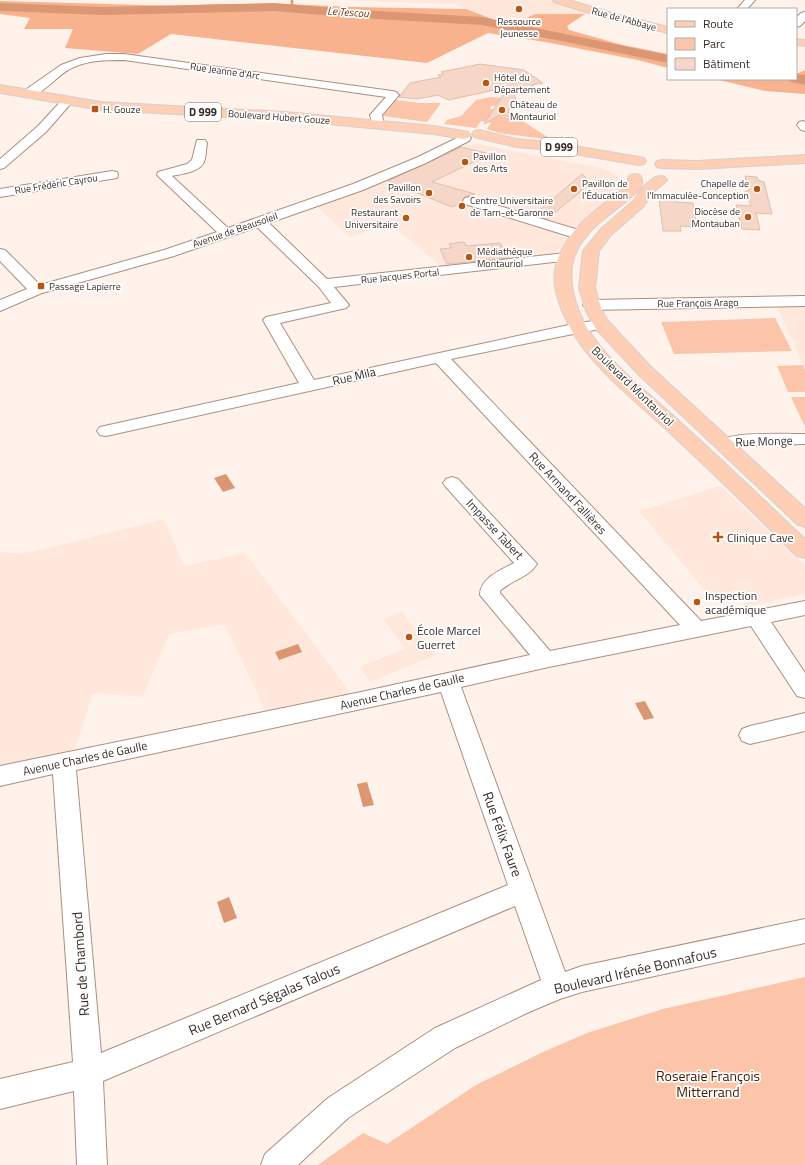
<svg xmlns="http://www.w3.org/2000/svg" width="805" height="1165" viewBox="0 0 805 1165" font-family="'Titillium Web',sans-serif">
<rect width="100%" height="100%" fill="#fff2eb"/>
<g fill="#ffe7db">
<path d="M345,0H549L589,12L586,14H535L519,22L495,20L453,4Z"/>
<path d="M477,144L606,169L620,179V190L571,232L561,248L547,257L443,268L390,224L350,237L317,207L387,181L465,146Z"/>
<path d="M805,304V368L776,305Z"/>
<path d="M720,486L805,564V594L749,606L737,590L710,597L639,511Z"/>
<path d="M164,519L184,566L245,553L352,695L267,714L225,625L169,634L143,697L93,693L74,751L0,766V552L14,553L32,552Z"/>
<path d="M402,612L436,655L370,682L359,667L405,649L383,619Z"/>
</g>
<g fill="#fcc4a8">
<path d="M491,97L502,98L505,103L498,102L495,106H491L490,109H493L491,113L508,118L525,120L524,122L549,138L544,139L499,133L487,129L491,123L481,121L476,128L444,124L447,120L461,116L476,100Z"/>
<path d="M396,100L419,103H441L427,122L383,116Z"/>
<path d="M775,318L792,351L674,354L661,322Z"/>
<path d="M803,365L805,370V392H788L777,366Z"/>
<path d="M791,397H805V425H804Z"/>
<path d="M805,977V1165H318L363,1133L387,1144L476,1085L543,1052L587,1033L663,1009Z"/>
</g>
<g fill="#f9b28e">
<path d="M0,1L180,6L216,4H287L354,7L466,9L495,20L519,22L535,14H585L567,26L569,30L623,45L668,54V68L638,60L545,42L488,33L427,63L171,34L138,54L65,48L73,29H24L30,18L0,14Z"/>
<path d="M805,70V94L765,91L715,79H796V74Z"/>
</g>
<g fill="#db9773">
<path d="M226,474L235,488L223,492L214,478Z"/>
<path d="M298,644L302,652L279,660L275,652Z"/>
<path d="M645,701L654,718L644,720L635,703Z"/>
<path d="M367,782L374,805L363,807L357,784Z"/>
<path d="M229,897L237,918L224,923L217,902Z"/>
</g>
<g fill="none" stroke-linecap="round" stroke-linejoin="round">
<path stroke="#db9773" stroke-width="2.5" d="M292,0V9"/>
<g fill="#db9773" fill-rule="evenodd">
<path d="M0,3L104,7L274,3L359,10L482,17L668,55V63L482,25L359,18L274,11L104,15L0,11Z"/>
<path d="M796,74L805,75V85L791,82L788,79H796Z"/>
</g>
</g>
<g fill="#f6d6c6" stroke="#debeaf">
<path d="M480,64L524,70L543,83L532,85L535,87L514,92L517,105L508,110L511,117L500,115L484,124L508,87L449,100L438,95L417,99L399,97L410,83L441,77L438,75L444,74L441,72Z"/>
<path d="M461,147L490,154L432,182L475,194L465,197L462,202L452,207L388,181Z"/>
<path d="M582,174L589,181L592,182L547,219L534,215Z"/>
<path d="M745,176L757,177L758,180L764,182L772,214L756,213L760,230L742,229L736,205L751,206L745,191H749Z"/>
<path d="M659,199L677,200L676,202L693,203L697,227L680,226L681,231H663Z"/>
<path d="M462,242L465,243L466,246L500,243L509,258L447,264L440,249L451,248L449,244Z"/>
</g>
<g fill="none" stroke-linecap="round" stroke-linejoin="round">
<g stroke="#ac8e7f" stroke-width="2">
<g id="minor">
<path d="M745,0H755L747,9H737Z"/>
<path d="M805,12V21L800,26L796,27V18L801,13Z"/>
<path d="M106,54H124L392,91L396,92L399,95L382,115L383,121L387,125L385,128L381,129L373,125L370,115L386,97L124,60C105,60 85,60 68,70C55,77 40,100 23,95L21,93L61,65L80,58Z"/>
<path d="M67,98L71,99L73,101L46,132L4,168L0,169V159L38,126L63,99Z"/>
<path d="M803,121L805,122V131L801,130L797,125L799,122Z"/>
<path d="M465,134L469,135L471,138L469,141L426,163L363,190L269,223L327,279L566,253L571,254L573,257L571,260L334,287L349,305L346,308L280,323L314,380L578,323L602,320L607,322L610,325L607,328L578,333L451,359L701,621L805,601V615L771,622L805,673V698L797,696L751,626L544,668L461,687L565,972L582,966L805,919V943L582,992L560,999L529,1012L455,1048L348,1118L298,1165H261L265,1154L328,1098L435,1028L541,980L515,906L103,1081L107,1165H77L74,1091L0,1109V1079L73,1062L53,774L0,786V766L361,692L530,655L480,595C480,578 501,570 514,563L446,487L443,483L446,479L452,477L458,479L537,564C529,577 510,581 500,591V593L550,651L680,625L436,363L106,436L100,435L97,431L100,427L299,383L263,320L266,317L331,303L319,287L257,227L174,256L42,293L0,311V300L27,289L0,261V249L5,250L40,285L164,250L217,232L157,175L158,172L187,164L192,160L197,140H205L207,143C206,149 206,157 204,162C200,172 181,174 172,176L228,228L353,184L418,157ZM441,692L508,885L101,1053L76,770Z"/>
<path d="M112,171L117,172L118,175L117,178L0,197V189Z"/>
<path d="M470,197L585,232L587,235L585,238L580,239L575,238L465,204L463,201L465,198Z"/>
<path d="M805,296V306L591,310L586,308L583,305L586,302L591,300Z"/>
<path d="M805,434V444L733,446L723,449L717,448L714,444C723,431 788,434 805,434Z"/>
<path d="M805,713V731L750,744L742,741L739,735L742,729L750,726Z"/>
</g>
</g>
<g stroke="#d4d1cf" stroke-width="2">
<g id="major">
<path d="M553,0H569L612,13L668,27V33L605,18L554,2Z"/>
<path d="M796,39L805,40V46L796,45Z"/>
<path d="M0,85L101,102L285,112L434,126L468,132L470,135L468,138L463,139L434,134L285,120L101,110L0,93Z"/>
<path d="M479,130L516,139L551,142L639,157L644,158L646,161L644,164L639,165L551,150L516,147L474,137L472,134L474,131Z"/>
<path d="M805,155V163L697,169L662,168L657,167L655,164L657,161L662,160L697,161Z"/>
<path d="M635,174L640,175C643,179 643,185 640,189C618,212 584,226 574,258C566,284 578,317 594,338C617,370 650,394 679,421C721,459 763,499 805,539V558L797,556C755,514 713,473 669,432C639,404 606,379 581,345C568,327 551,293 555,270C562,232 597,209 626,187L628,185V178L630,175Z"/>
<path d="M660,176L665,177L667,180L655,191L643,207L611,235L599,251L595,288L602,311L609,322L650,366L805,508V527L798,525L638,374L596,329L586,311L579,288L583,251L601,229L633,201L645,185L655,177Z"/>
</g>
</g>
<use href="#minor" fill="#fff" fill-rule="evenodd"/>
<use href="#major" fill="#feceb5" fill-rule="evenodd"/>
</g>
<g fill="#b65514" stroke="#fff" stroke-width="1.5">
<circle cx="519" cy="9" r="4"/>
<circle cx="486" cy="83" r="4"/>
<rect x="91" y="105" width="8" height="8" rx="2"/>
<circle cx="502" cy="110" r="4"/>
<circle cx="465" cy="162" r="4"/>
<circle cx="574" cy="189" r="4"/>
<circle cx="757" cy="189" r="4"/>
<circle cx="429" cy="193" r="4"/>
<circle cx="462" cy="206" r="4"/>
<circle cx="748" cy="217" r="4"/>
<circle cx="406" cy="218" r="4"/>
<circle cx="469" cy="257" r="4"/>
<rect x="37" y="282" width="8" height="8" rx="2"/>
<path d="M716 531h4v4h4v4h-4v4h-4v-4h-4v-4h4z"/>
<circle cx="697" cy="602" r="4"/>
<circle cx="409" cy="637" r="4"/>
</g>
<g text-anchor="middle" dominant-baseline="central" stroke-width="3.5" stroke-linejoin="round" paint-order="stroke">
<g font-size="10" fill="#3a2d27" stroke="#fff">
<text transform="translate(624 19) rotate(15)">Rue de l'Abbaye</text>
<text transform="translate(225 71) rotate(8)">Rue Jeanne d'Arc</text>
<text transform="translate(279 117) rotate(4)">Boulevard Hubert Gouze</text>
<text transform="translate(56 184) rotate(-9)">Rue Frédéric Cayrou</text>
<text transform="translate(235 230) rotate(-19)">Avenue de Beausoleil</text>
<text transform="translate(400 276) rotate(-6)">Rue Jacques Portal</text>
<text transform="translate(698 303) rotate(-1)">Rue François Arago</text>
</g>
<g font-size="10" fill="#3a2d27" stroke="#fff" text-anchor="start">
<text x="519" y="21" text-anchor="middle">Ressource<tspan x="519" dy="12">Jeunesse</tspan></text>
<text x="494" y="77">Hôtel du<tspan x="494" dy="12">Département</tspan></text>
<text x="510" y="104">Château de<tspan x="510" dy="12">Montauriol</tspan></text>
<text x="103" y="109">H. Gouze</text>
<text x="473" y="156">Pavillon<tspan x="473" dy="12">des Arts</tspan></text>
<text x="582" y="183">Pavillon de<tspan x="582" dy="12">l'Éducation</tspan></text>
<text x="749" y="183" text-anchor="end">Chapelle de<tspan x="749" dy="12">l'Immaculée-Conception</tspan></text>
<text x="421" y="187" text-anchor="end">Pavillon<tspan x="421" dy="12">des Savoirs</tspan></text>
<text x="470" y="200">Centre Universitaire<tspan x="470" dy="12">de Tarn-et-Garonne</tspan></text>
<text x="740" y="211" text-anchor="end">Diocèse de<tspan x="740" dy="12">Montauban</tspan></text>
<text x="398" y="212" text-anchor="end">Restaurant<tspan x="398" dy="12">Universitaire</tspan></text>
<text x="477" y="251">Médiathèque<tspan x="477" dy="12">Montauriol</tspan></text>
<text x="49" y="286">Passage Lapierre</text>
</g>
<g font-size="11" font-style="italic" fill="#703108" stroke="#fff">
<text transform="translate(348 12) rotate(4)">Le Tescou</text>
</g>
<g fill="#fff" stroke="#756c68" stroke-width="1">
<rect x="185" y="103" width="36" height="18" rx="3"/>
<rect x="541" y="138" width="36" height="18" rx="3"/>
</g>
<g font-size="11" font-weight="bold" fill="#3a2d27">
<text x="203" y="112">D 999</text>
<text x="559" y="147">D 999</text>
</g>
<g font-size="12" fill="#3a2d27" stroke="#fff">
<text transform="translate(354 376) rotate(-13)">Rue Mila</text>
<text transform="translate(633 386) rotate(44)">Boulevard Montauriol</text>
<text transform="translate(764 441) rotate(-2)">Rue Monge</text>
<text transform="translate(568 493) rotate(47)">Rue Armand Fallières</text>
<text transform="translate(495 529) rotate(47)">Impasse Tabert</text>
<text transform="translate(402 691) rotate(-13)">Avenue Charles de Gaulle</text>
<text transform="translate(85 758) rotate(-12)">Avenue Charles de Gaulle</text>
</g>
<g font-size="12" fill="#3a2d27" stroke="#fff" text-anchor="start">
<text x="727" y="537">Clinique Cave</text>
<text x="705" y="595">Inspection<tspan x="705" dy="14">académique</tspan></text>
<text x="417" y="630">École Marcel<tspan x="417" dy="14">Guerret</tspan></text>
</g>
<g font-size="14" fill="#3a2d27" stroke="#fff">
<text transform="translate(503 834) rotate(70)">Rue Félix Faure</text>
<text transform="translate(80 964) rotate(-94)">Rue de Chambord</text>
<text transform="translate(635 970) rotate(-13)">Boulevard Irénée Bonnafous</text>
<text transform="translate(264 999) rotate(-23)">Rue Bernard Ségalas Talous</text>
</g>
<g font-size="14" fill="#461b01" stroke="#fff">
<text x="708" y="1075">Roseraie François<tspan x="708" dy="16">Mitterrand</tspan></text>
</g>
</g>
<rect x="667" y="8" width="130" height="72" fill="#ffffff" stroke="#b0aba9"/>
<rect x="675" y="21" width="20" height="6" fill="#feceb5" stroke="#b0aba9"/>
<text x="703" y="28" font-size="12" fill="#3a2d27">Route</text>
<rect x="675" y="38" width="20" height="12" fill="#fcc4a8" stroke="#b0aba9"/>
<text x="703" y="48" font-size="12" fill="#3a2d27">Parc</text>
<rect x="675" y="58" width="20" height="12" fill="#f6d6c6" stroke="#b0aba9"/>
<text x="703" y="68" font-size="12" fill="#3a2d27">Bâtiment</text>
</svg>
